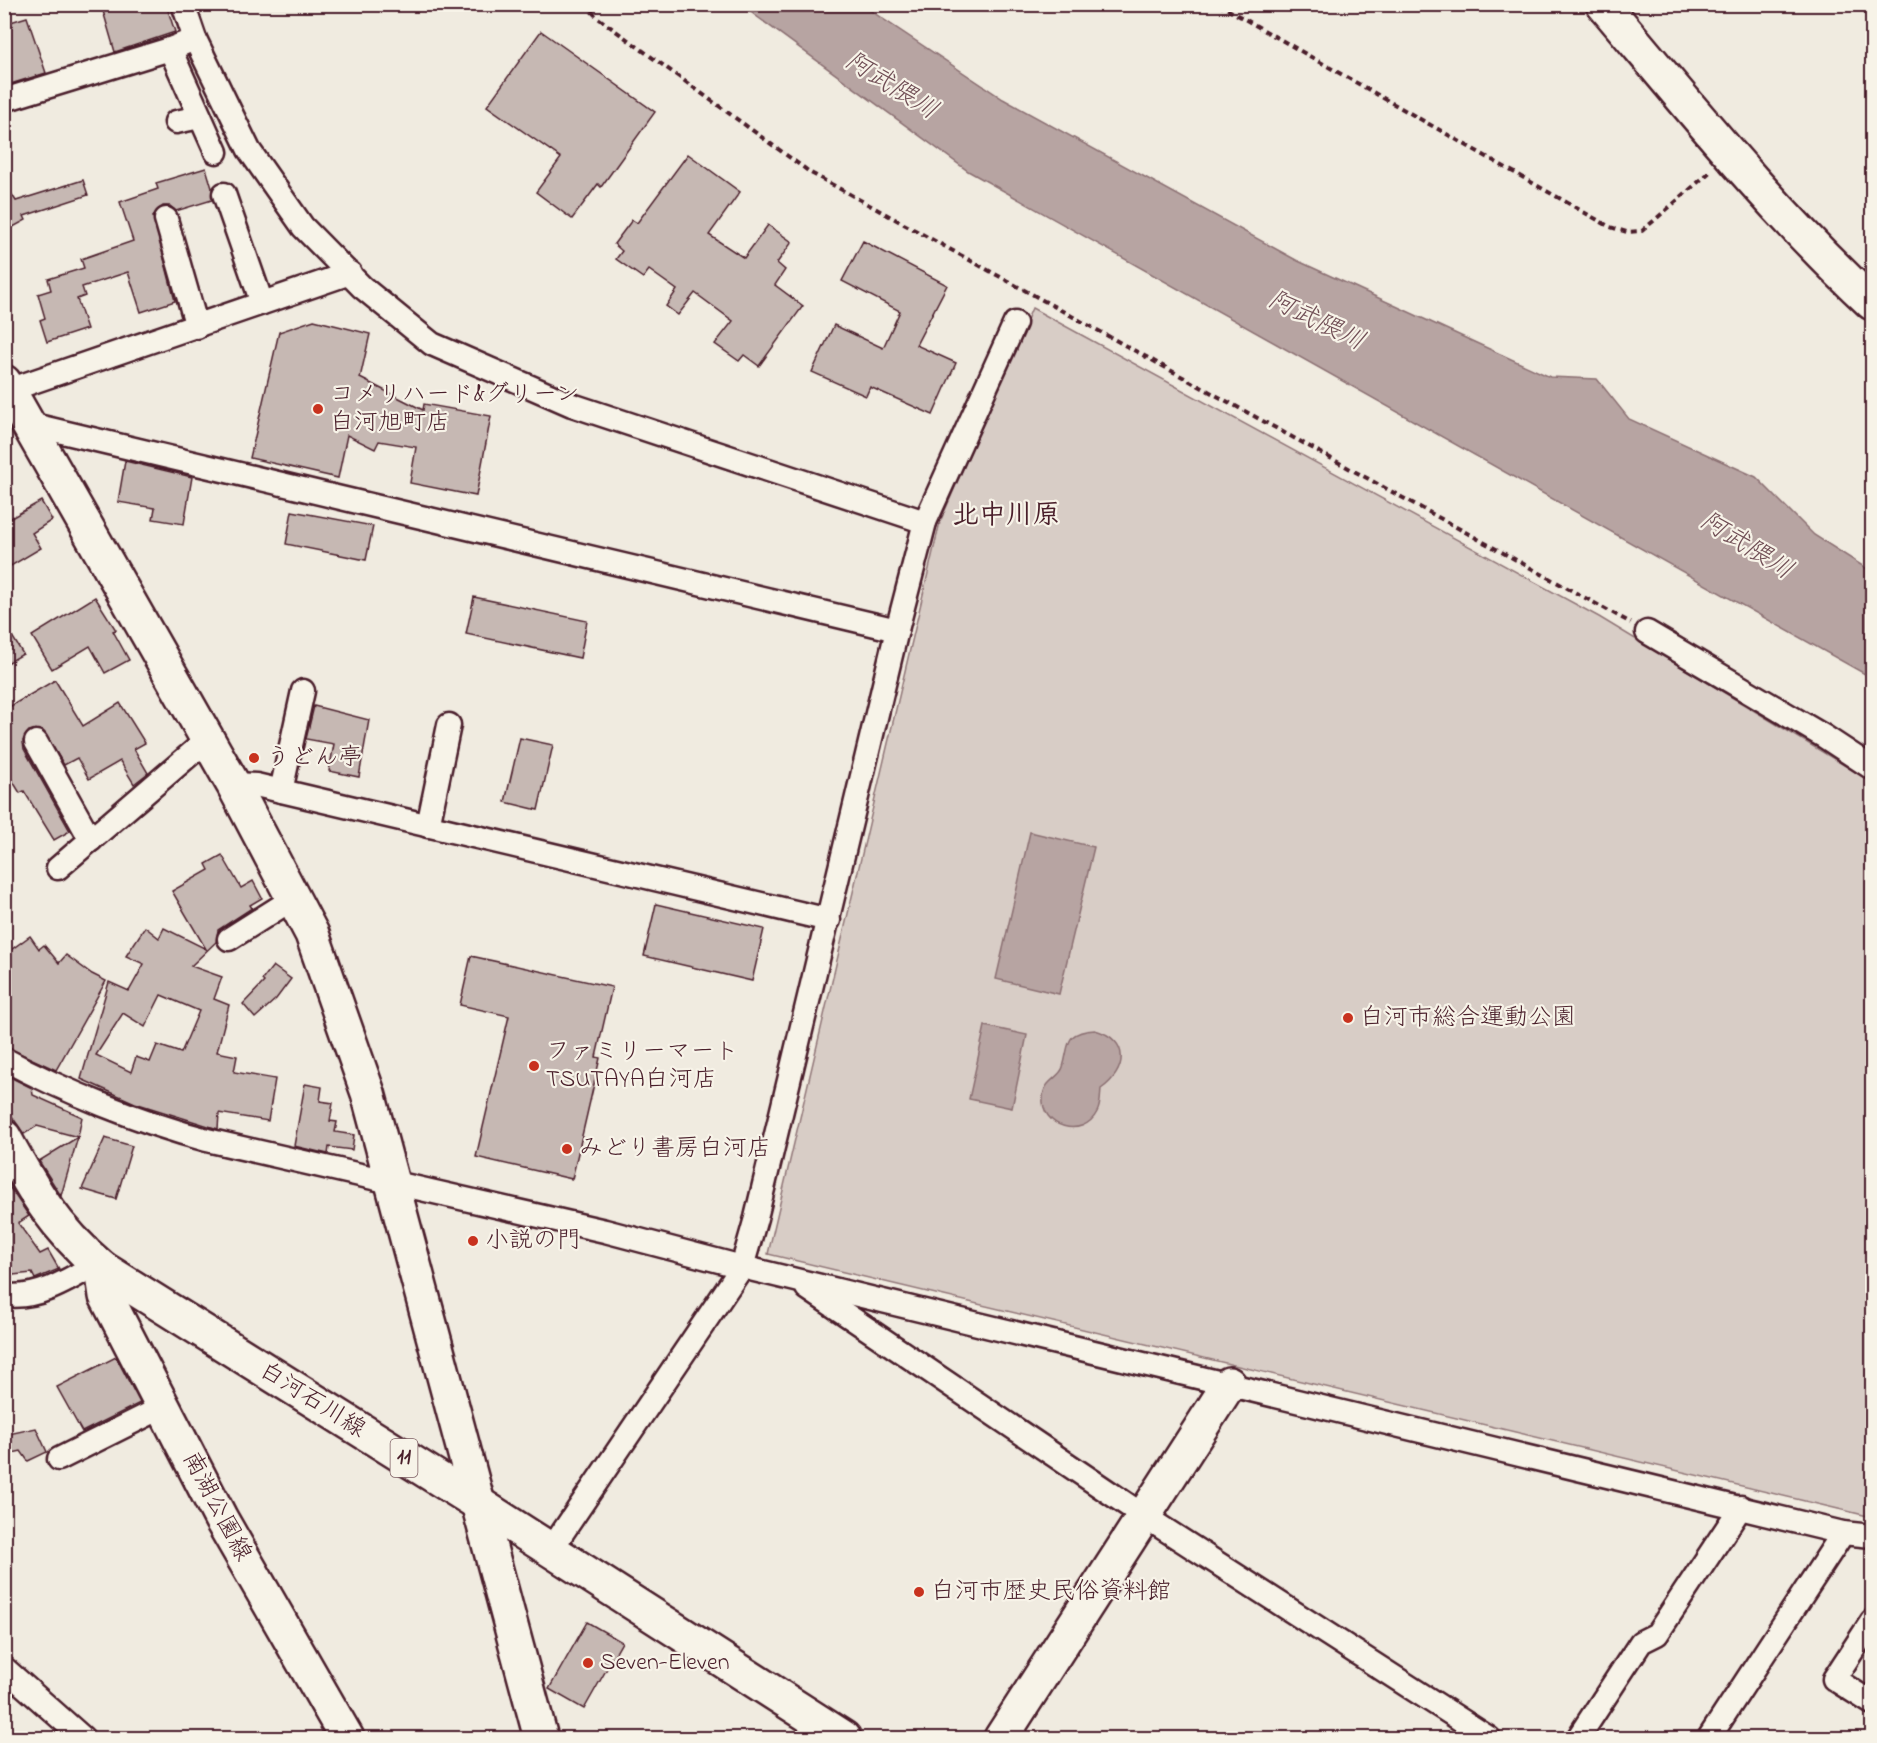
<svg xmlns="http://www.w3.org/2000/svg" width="1877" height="1743" viewBox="0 0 1877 1743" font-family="'Indie Flower','Klee One',sans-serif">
<rect width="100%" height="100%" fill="#f0ebe0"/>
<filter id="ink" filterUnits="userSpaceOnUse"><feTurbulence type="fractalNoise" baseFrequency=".0167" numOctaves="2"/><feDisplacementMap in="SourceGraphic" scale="12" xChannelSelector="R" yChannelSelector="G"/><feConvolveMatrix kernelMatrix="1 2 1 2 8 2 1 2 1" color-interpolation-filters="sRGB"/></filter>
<g filter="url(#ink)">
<path fill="#d8cdc6" stroke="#917678" stroke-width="1.5" d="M1032,308L1599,617L1872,782V1517L768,1254L940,522Z"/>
<g fill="#b7a4a2" stroke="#8b6f72" stroke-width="1.5">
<path d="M741,5H862L1003,99L1296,260L1550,377L1597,379L1629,419L1756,477L1814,535L1872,572V678L968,171Z"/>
<path d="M1030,832L1094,847L1059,994L996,979Z"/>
<path d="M985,1026L1027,1035L1012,1108L969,1099Z"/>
<path d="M1095,1030C1131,1040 1127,1071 1101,1089C1100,1097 1101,1105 1097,1112C1083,1140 1040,1127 1043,1097C1044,1080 1060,1078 1063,1067C1070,1045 1063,1032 1095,1030Z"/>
</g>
<g fill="#c6b8b3" stroke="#4a1f2b" stroke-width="1.5" fill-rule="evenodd">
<path d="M101,4H166L175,32L115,52Z"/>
<path d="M27,17L46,73L4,86V24Z"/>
<path d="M541,31L655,112L601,187L598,184L572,219L536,192L561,158L487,106Z"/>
<path d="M688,154L740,192L709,235L744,258L768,225L792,242L777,263L785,270L775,285L803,306L759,366L744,355L739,361L715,344L733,321L695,293L678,315L666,306L677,290L649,270L643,278L616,259L622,251L614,244L632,220L637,223Z"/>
<path d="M206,168L212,188V200L176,211L170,206H163L153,216L175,301L141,312L128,272L82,287L85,296L77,299L87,329L47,342L40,320L45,318L38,294L51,290L48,279L84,268L81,259L133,241L120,202L158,189L156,183Z"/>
<path d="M83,180L88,195L24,216L26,220L4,232V182L16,201Z"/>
<path d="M863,241L947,285L916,345L956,363L933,415L870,387L866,396L812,372L834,325L883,348L900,311L842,281Z"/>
<path d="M314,320L370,334L360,378L423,410L424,404L491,416L476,496L410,483L416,447L379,441L375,449L347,435L338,478L250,458L279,332Z"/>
<path d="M125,461L192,477L184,524L153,519L155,508L118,502Z"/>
<path d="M41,501L52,520L32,533L41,548L4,570V522Z"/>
<path d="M292,511L373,526L366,560L286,544Z"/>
<path d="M95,597L116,630L113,631L129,660L105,673L90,646L52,669L32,636Z"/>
<path d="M474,597L587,621L580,658L466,634Z"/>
<path d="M4,623L23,654L4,665Z"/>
<path d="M55,680L83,726L120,703L145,743L134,749L148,773L134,784L120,761L89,779L77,758L64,765L43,731H29L23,741L24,749L70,831L54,840L24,791L20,793L4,767V710Z"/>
<path d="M314,706L369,720L359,777L329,771L334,744L306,739Z"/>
<path d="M520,738L553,745L538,810L505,802Z"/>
<path d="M222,855L241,888L253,881L262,898L250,905L252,908L218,930L216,942L191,966L222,977L214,999L229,1005L217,1052L237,1056L234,1072L275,1079L268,1121L219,1113L218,1129L135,1103L81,1079L109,982L129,991L144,964L126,956L145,927L159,938L164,928L206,949L172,891L209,870L206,864ZM161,995L199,1011L181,1053L157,1045L150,1062L136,1057L131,1072L96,1055L123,1013L145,1027Z"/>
<path d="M656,904L764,929L752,981L644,956Z"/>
<path d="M30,936L39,949L44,945L59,963L66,955L92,974L106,981L56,1070L4,1046V955Z"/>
<path d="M471,956L612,987L596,1057L600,1058L572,1179L476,1157L509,1016L460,1005Z"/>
<path d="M273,966L291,979L276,999L255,1018L243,1004L264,982L262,980Z"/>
<path d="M4,1074L32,1088L33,1095L82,1117L78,1137L37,1126L24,1134L4,1105Z"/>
<path d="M305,1084L322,1087L320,1101L333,1103L330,1121L337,1122L335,1132L354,1135L352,1150L329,1147L328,1154L294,1146Z"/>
<path d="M78,1137L61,1196L39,1161Z"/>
<path d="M105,1138L132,1146L116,1199L82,1189Z"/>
<path d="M4,1179L29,1216L18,1223L40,1254L48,1250L59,1269L35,1279L32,1273L13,1275L4,1233Z"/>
<path d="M116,1357L140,1403L82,1432L57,1387Z"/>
<path d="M36,1428L47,1452L28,1461L21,1451L4,1455V1435Z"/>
<path d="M587,1622L622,1642L584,1709L549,1689Z"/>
</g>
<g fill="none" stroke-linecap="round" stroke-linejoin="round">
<g stroke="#4a1f2b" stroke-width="27">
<g id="street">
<path d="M183,4L195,39L249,150L303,227L362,287L432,344L572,405L925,522"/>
<path d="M170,49L216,152"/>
<path d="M4,100L170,49L195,39"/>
<path d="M176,122L200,117"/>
<path d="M224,194L262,303"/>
<path d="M166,219L197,327"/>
<path d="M9,390L350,273"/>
<path d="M29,424L897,630"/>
<path d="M1647,632L1825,737L1872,768"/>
<path d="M36,742L91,840"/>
<path d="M233,784L256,785L829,920"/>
<path d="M281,791L303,691"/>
<path d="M428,826L449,725"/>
<path d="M58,868L208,739"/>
<path d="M229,939L294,898"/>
<path d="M4,1059C63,1091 143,1123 207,1140L605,1231L742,1267L1843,1533L1872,1536"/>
<path d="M807,1288L1144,1516L1489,1738"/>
<path d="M4,1295C37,1300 69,1280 96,1264"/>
<path d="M59,1459L163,1407"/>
<path d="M550,1551L742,1267L756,1218L897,630L925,522L1015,323"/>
<path d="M1872,1621L1834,1679L1872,1703"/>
<path d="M4,1668L83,1738"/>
<path d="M1578,1738L1641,1642L1657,1634L1741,1507"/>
<path d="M1709,1738L1843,1533"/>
</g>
</g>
<g stroke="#4a1f2b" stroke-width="38">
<g id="secondary">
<path d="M1603,4C1689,106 1774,212 1872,303"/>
<path d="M4,382L233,784L312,934L368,1093L541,1738"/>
<path d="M102,1268L106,1296L221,1519L347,1738"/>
<path d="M1001,1738L1229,1384"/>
</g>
</g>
<g stroke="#4a1f2b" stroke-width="38">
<path id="primary" d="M4,1137C34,1192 54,1227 102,1268L476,1502L844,1738"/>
</g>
<g stroke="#4a1f2b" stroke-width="4" stroke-dasharray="6 4.5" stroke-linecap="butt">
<path d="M584,4L598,18L811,173L1631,623"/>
<path d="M1218,4L1610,227L1627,232L1642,231L1711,171"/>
</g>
<use href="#street" stroke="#f7f3e8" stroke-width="22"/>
<use href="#secondary" stroke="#f7f3e8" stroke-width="33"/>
<use href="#primary" stroke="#f7f3e8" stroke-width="33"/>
<g stroke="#4a1f2b" stroke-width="7">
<path id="rail" d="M1862,4L1872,18"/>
</g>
<use href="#rail" stroke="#f7f3e8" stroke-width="4.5" stroke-dasharray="14" stroke-linecap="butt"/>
</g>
</g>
<g fill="#c8321e" stroke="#f7f3e8" stroke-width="2">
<circle cx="318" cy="409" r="6"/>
<circle cx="254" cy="758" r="6"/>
<circle cx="1348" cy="1018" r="6"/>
<circle cx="534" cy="1066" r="6"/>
<circle cx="567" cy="1149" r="6"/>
<circle cx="473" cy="1241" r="6"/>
<circle cx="919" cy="1592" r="6"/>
<circle cx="588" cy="1663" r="6"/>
</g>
<g text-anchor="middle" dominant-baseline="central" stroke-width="4.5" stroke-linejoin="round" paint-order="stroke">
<rect fill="#f7f3e8" stroke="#7e5f64" stroke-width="1.5" x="390.5" y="1439" width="27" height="38" rx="4.5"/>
<g font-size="22" font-weight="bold" fill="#4a1f2b">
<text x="404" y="1458">11</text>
</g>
<g font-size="24" fill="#4a1f2b" stroke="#f7f3e8" text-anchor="start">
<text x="330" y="395">コメリハード&amp;グリーン<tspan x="330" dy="28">白河旭町店</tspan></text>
<text x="266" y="758">うどん亭</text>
<text x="1360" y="1018">白河市総合運動公園</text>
<text x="546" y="1052">ファミリーマート<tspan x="546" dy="28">TSUTAYA白河店</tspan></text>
<text x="579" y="1149">みどり書房白河店</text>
<text x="485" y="1241">小説の門</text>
<text x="931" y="1592">白河市歴史民俗資料館</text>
<text x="600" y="1663">Seven-Eleven</text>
</g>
<g font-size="24" fill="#4a1f2b" stroke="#f7f3e8">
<text transform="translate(312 1401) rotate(32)">白河石川線</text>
<text transform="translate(216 1507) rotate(62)">南湖公園線</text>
</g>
<g font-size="26" font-style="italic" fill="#704e55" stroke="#f7f3e8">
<text transform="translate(891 87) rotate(32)">阿武隈川</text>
<text transform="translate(1316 322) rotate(26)">阿武隈川</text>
<text transform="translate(1746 547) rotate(32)">阿武隈川</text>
</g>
<g font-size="27" font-weight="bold" fill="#4a1f2b" stroke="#f7f3e8">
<text x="1006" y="516">北中川原</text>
</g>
</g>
<rect width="1877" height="1743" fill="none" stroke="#f7f3e8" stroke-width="24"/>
<rect x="12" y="12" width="1853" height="1719" fill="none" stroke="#4a1f2b" stroke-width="2" filter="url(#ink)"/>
</svg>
